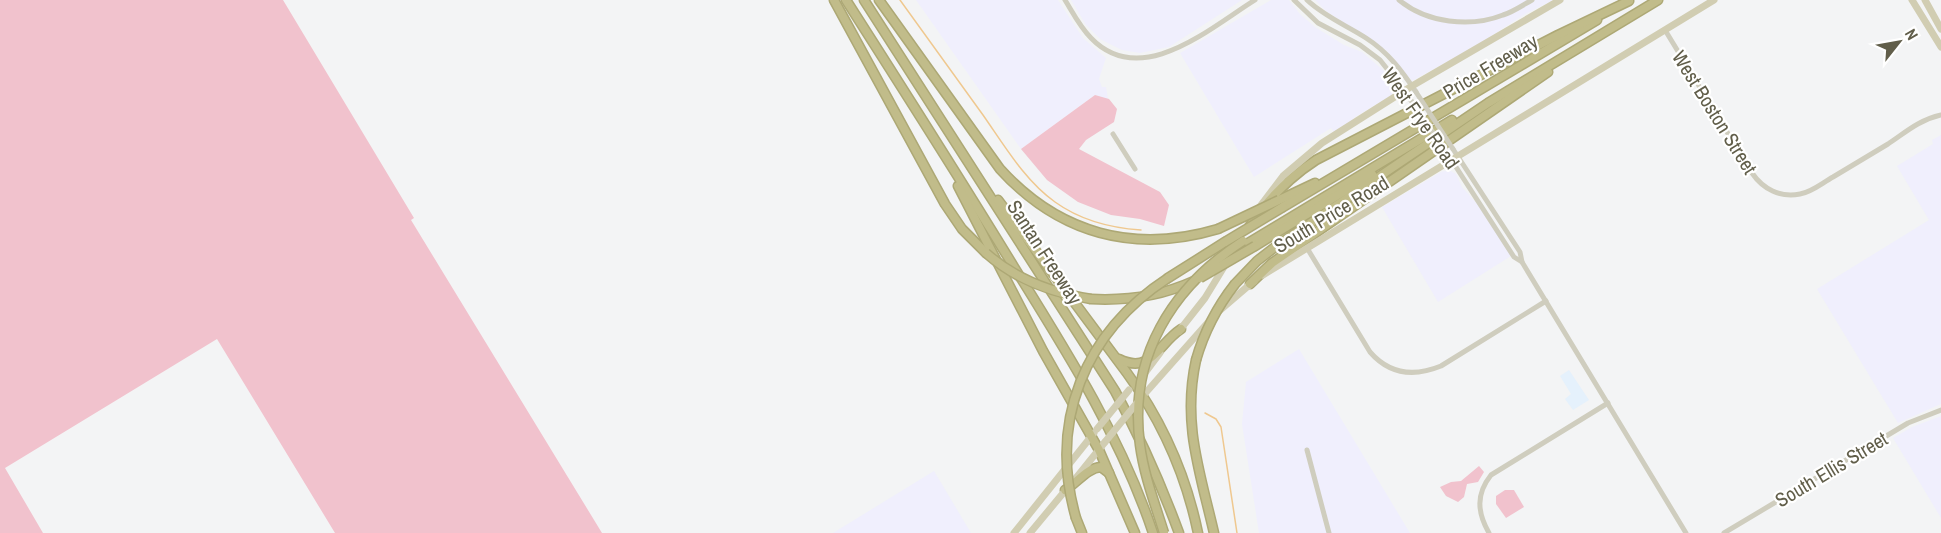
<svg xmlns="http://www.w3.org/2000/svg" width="1941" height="533" viewBox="0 0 1941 533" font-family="'Archivo Narrow',sans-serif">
<rect width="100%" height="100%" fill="#f3f4f5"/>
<g fill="#f0effd">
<path d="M916,0H1058L1083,38L1106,58L1099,79L1102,87H1106L1108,99L1095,95L1021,149Z"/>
<path d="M1071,0H1242L1169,47L1140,53L1122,50L1100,39L1086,25Z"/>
<path d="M1271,0H1289L1300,14L1315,27L1344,45L1362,52L1382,69L1397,88V92L1355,117L1351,122L1334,132L1331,128L1254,177L1180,53Z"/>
<path d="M1315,0H1554L1525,14L1476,46L1412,81L1387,51L1326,11Z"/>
<path d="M1941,135V404L1898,423L1817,289L1929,220L1897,166L1933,144L1932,140Z"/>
<path d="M1449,170L1456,174L1462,187L1478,205L1511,256L1438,302L1382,207L1441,172Z"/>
<path d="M1299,349L1410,533H1259L1242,424L1246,382Z"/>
<path d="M1941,416V518L1893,438L1912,427Z"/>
<path d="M934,471L971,533H833Z"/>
</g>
<path fill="#e5f1fc" d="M1569,370L1589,400L1573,410L1565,399L1571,394L1560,376Z"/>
<g fill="#f1c2cd">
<path d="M0,0H283L414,218L411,220L602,533H335L217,339L5,468L43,533H0Z"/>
<path d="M1095,95L1109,99L1117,109L1114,122L1086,140L1079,149L1160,192L1169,205L1164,226L1140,219L1111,215L1078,202L1047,180L1021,149Z"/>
<path d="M1479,466L1484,472L1478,482L1467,484L1464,497L1458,502L1446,496L1440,487L1451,482L1461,481Z"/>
<path d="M1505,490H1514L1524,507L1506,518L1496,504V496Z"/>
</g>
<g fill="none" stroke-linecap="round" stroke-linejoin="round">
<g stroke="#efc88f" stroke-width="1.5">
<path d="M900,0C927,38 955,76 983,115C1004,145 1025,181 1055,202C1080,220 1111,228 1141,230"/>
<path d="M1205,413L1216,419L1221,427L1237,533"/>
</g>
<g stroke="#ada875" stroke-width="11">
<g id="highway">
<path d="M834,0L945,204L962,229L986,253"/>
<path d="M846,0C903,89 959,177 1014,267C1067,352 1121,437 1153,533"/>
<path d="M864,0L1115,391C1140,437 1161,484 1179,533"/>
<path d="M879,0L1000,169C1059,234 1134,254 1218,229"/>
<path d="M958,186L1043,351L1099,450L1135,533"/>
<path d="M998,200L1127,373C1162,421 1186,475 1198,533"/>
<path d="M1279,200L1315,183"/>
<path d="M1283,207L1597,20"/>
<path d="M1249,227C1268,199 1288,178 1316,160L1558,35L1629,1"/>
<path d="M1245,245L1452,120"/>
<path d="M1255,246L1372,174"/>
<path d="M1168,278L1225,242"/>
<path d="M1235,284L1257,261L1275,247L1488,103L1658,0"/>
<path d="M1250,284L1272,263L1548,72"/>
<path d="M1091,299C1128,301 1161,296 1194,281"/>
<path d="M1119,359C1151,375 1158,344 1181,329"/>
<path d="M1196,360C1182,423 1200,472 1214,533"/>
<path d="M1065,490C1077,483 1087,468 1101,467L1109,473"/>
<path d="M1076,518L1082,533"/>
</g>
</g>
<g stroke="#cfcdbe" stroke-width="5">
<path d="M1065,0C1073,13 1080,27 1091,38C1141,90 1210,28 1255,0"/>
<path d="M1294,0L1318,23L1360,45L1380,60L1407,94"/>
<path d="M1307,0C1325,17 1346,25 1366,38C1388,52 1402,71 1416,92"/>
<path d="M1399,0C1427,23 1470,28 1503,15C1513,12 1523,5 1532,0"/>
<path d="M1665,30L1752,173C1763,189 1780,198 1800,194C1812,192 1822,183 1833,177C1851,166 1870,155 1888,144C1906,132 1919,120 1941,115"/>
<path d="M1113,134L1135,169"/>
<path d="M1453,149L1520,252L1522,262"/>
<path d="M1447,153L1514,257L1522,262L1686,533"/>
<path d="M1307,248L1370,352C1390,375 1414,377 1441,366L1546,301"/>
<path d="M1307,450L1329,533"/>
<path d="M1489,533C1477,512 1476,494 1491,475L1608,403"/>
<path d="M1724,533L1908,423L1941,410"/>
</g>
<g stroke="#d1cdb2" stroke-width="7">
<path d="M1912,0L1941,47"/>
<path d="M1925,0L1941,29"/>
<path d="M1255,213L1283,176L1322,143L1412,86L1560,0"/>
<path d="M1263,275L1714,0"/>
<path d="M1219,311L1254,281"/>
<path d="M1179,331L1205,298L1227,262"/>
<path d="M1145,373L1160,353"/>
<path d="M1141,398L1211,319"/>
<path d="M1076,478L1105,442"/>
<path d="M1014,533L1094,433"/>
<path d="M1030,533L1069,486"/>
</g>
<use href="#highway" stroke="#c1bc8a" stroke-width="8"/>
<g stroke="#ada875" stroke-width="11" stroke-linecap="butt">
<g id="highway-bridge">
<path d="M1218,229L1279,200"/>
<path d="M1225,242L1283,207"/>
<path d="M986,253C1015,279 1053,293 1091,299"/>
<path d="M1200,278L1255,246"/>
<path d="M1196,360C1204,332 1217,307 1235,284"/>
<path d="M1076,518C1048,421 1085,332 1168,278"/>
<path d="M1164,533C1155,504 1144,475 1140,445C1128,357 1172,287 1243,241"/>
</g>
</g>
<g stroke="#cfcdbe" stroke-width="5">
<path d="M1416,92L1453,149"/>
<path d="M1408,96L1447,153"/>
</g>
<g stroke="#d1cdb2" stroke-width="7">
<path d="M1097,429L1129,390"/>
<path d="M1105,442L1136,404"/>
</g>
<use href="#highway-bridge" stroke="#c1bc8a" stroke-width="8"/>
</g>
<g text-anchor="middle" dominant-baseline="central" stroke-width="4.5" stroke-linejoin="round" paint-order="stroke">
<g font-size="20" fill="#615e4a" stroke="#fff">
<text transform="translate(1490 66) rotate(-31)">Price Freeway</text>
<text transform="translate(1715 112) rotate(58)">West Boston Street</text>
<text transform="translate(1421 118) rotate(55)">West Frye Road</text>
<text transform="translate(1331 214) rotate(-31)">South Price Road</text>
<text transform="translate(1045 252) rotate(57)">Santan Freeway</text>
<text transform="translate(1831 469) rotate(-31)">South Ellis Street</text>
</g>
</g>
<g transform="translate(1899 42) rotate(59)" stroke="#ffffff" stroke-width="4.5" paint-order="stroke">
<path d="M0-4.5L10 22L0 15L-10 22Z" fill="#615e4a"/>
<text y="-9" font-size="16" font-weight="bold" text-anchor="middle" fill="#615e4a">N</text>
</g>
</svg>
